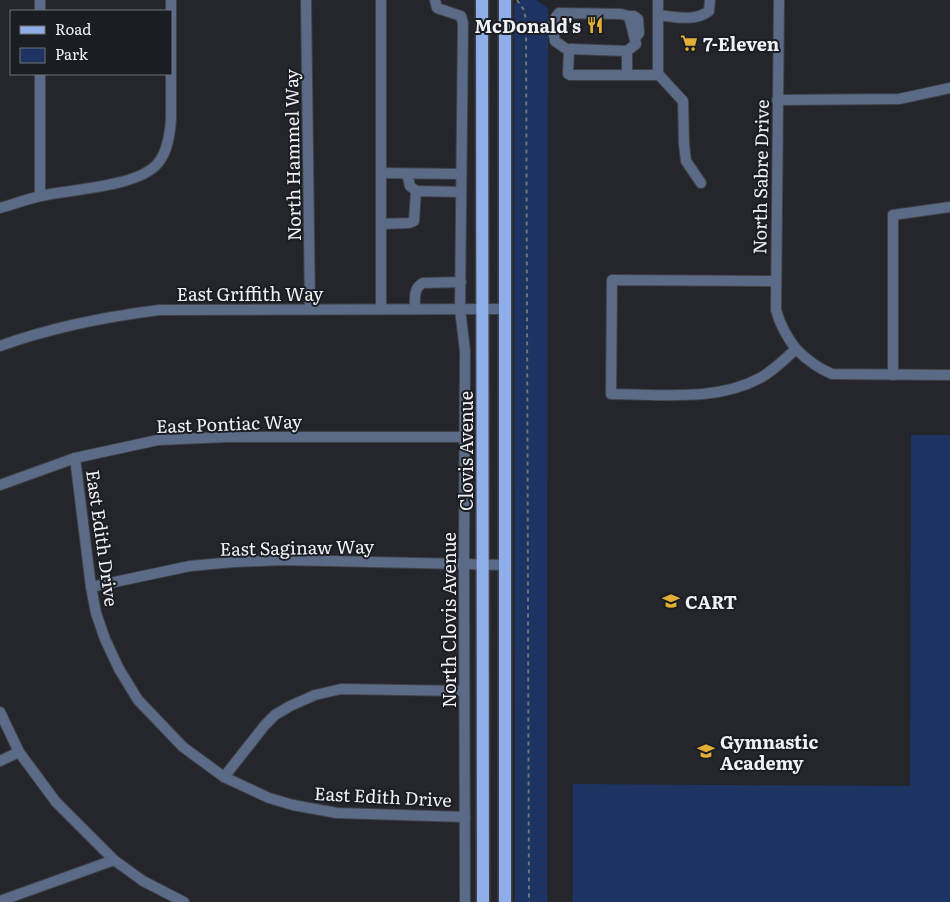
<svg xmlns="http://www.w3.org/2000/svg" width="950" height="902" viewBox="0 0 950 902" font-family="Literata,serif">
<rect width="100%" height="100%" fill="#24262c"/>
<g fill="#1d3361">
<path d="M521,0H536L548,8L547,902H515L514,4Z"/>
<path d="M911,435H950V902H573V784L910,786Z"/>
</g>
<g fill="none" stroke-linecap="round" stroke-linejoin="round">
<g stroke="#404248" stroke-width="12">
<g id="minor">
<path d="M306,0L310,309"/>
<path d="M435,0L437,8L461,16L463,23L460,309L465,351L464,564L465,902"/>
<path d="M779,0L776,310C780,325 786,336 796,349"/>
<path d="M40,11V0"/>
<path d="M658,15C675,17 695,22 709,11L710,0"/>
<path d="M629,16H634L638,19L639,33L636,37"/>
<path d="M569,51L555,41C553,32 551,21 559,13L621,14L629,16L636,44L627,51"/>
<path d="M658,74L683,101L684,144L686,161L701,183"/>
<path d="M627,75V51L571,49L569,51L568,74L570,75H656L658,74V0"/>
<path d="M777,100L899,99L950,88"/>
<path d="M381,173L461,174"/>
<path d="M407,174L410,186L416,191"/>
<path d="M40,196V74"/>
<path d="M0,208C14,204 27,199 41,196C71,189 139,187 158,163C168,151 170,133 171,119V0"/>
<path d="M381,224L409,223L414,221L416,191L461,192"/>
<path d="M775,281L612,280L611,394C660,394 716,402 760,378C773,371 785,359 796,349C807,360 817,368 832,374L950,375"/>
<path d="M381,309V0"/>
<path d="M415,309C415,299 413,288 423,283L461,282"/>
<path d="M0,346C52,327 104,317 159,310L505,309"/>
<path d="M893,375V215L950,207"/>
<path d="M75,458L91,587L96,613L105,639L119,669L138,700L183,747L224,777L269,798L293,805L337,813L465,817"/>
<path d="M0,485L75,458L158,440L226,437H465"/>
<path d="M91,587L190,566L234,562L284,560L505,565"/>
<path d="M0,712L19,752L56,802L114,860"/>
<path d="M0,761L19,752"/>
<path d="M224,777L265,725L275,715L290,706L315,695L341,689L464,691"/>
<path d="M0,901L114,860L143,881L184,902"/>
</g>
</g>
<g stroke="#404248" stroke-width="15">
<g id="major">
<path d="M482,0L483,902"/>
<path d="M505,0V902"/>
</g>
</g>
<path stroke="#72747a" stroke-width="2" stroke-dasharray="4 4" stroke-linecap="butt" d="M517,0L524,10L526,20L529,902"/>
<use href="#minor" stroke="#5b6a86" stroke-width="10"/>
<use href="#major" stroke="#8fade8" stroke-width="12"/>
</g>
<defs>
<g id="restaurant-bare" transform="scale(1.35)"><path d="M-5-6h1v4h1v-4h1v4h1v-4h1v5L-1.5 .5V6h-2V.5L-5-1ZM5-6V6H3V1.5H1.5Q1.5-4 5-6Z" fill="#e3ae35" stroke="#1a1d22" stroke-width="2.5" paint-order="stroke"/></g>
<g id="supermarket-bare" transform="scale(1.35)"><path d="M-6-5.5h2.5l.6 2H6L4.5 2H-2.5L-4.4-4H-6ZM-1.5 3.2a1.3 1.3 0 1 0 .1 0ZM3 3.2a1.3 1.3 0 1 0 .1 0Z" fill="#e3ae35" stroke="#1a1d22" stroke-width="2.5" paint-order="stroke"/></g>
<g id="school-bare" transform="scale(1.35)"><path d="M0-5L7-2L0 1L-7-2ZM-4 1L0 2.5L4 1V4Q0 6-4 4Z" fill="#e3ae35" stroke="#1a1d22" stroke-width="2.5" paint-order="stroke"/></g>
</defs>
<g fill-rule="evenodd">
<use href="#restaurant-bare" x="595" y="25"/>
<use href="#supermarket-bare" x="689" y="43"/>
<use href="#school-bare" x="671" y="601"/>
<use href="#school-bare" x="706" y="751"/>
</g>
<g text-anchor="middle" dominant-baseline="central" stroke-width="4" stroke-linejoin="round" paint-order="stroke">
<g font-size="18" font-weight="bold" fill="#eff1f5" stroke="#1a1d22" text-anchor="start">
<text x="581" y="25" text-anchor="end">McDonald's</text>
<text x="703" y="43">7-Eleven</text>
<text x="685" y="601">CART</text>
<text x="720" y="741">Gymnastic<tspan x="720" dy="21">Academy</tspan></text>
</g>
<g font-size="18" fill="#eff1f5" stroke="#1a1d22">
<text transform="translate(292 155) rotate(-91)">North Hammel Way</text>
<text transform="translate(760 177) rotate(-89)">North Sabre Drive</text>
<text x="250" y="293">East Griffith Way</text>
<text transform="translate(229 423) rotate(-2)">East Pontiac Way</text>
<text transform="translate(465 451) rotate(-90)">Clovis Avenue</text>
<text transform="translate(103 538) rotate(82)">East Edith Drive</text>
<text transform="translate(297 547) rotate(-1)">East Saginaw Way</text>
<text transform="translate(448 620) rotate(-90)">North Clovis Avenue</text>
<text transform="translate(383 796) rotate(3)">East Edith Drive</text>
</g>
</g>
<rect x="10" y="10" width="162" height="65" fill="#1a1d22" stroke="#6f7276"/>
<rect x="20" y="26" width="25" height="8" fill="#8fade8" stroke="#6f7276"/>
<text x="55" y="35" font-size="15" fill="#eff1f5">Road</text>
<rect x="20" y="48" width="25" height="15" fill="#1d3361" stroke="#6f7276"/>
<text x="55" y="60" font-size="15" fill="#eff1f5">Park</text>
</svg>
